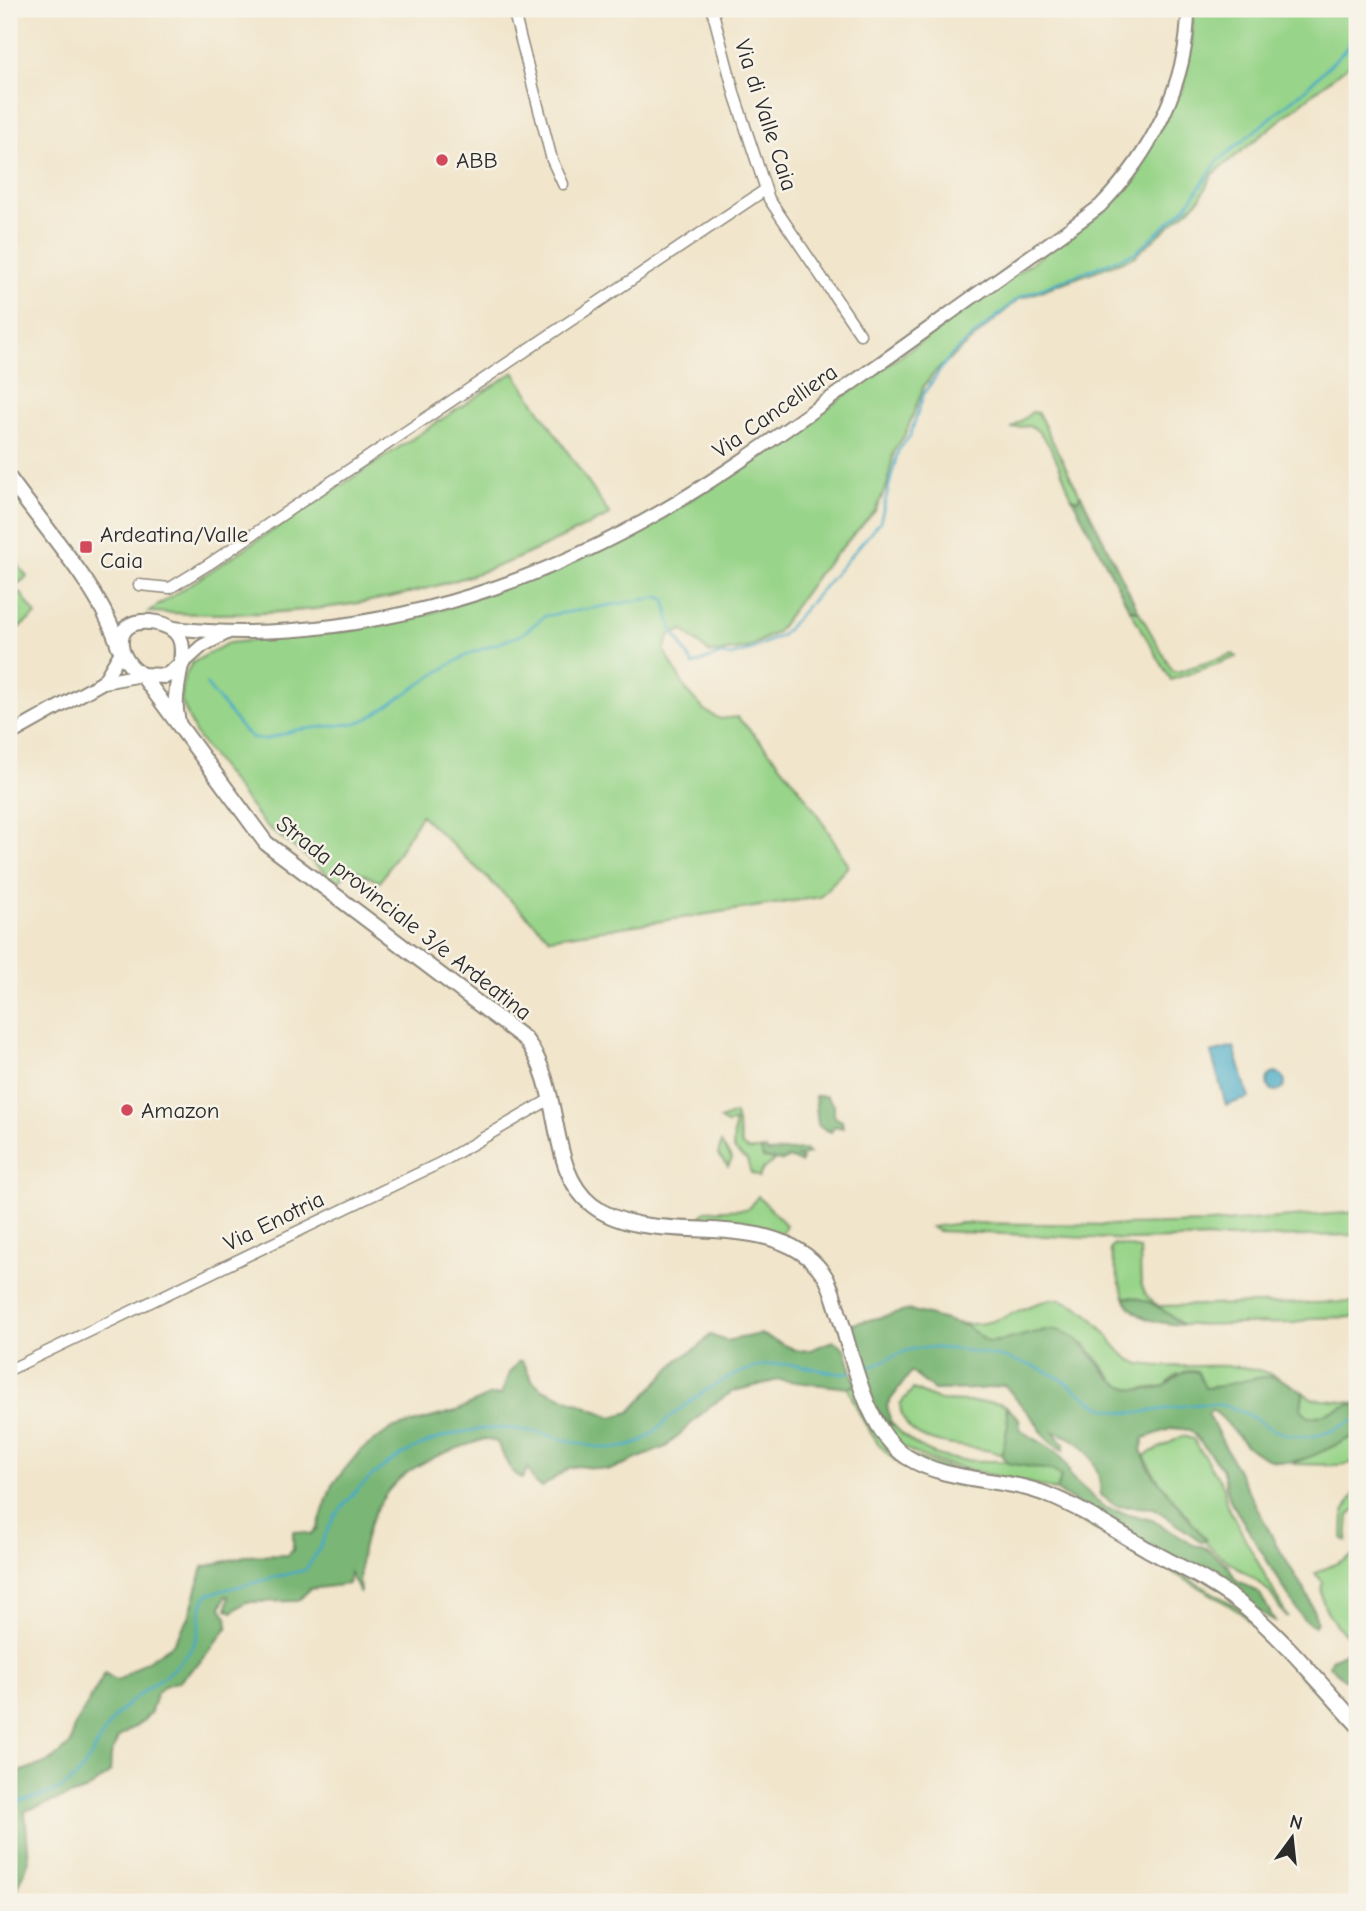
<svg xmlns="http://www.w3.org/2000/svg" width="1366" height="1911" viewBox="0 0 1366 1911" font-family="'Comic Neue',sans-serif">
<rect width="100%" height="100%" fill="#f7f3e8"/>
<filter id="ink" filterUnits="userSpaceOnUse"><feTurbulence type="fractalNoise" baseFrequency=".0143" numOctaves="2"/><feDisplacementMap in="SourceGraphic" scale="14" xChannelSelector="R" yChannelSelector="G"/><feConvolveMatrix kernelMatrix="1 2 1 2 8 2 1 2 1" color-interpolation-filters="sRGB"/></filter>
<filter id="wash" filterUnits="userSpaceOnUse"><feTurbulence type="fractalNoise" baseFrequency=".00686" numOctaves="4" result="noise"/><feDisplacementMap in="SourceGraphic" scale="28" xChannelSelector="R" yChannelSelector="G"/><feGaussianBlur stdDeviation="1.57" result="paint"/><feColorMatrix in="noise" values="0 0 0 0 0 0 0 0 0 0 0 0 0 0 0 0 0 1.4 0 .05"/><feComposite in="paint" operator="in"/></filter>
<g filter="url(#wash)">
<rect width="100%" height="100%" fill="#f1e5cb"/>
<g fill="#98d489" stroke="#62805a" stroke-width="2">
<path d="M1193,9H1357V58L1212,175L1200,199L1134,257L1019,299L935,372L924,386L905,435L894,451L887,486L875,511L818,574L777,632L748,648L716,653L708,652L683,630L670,635L664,650L687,691L704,710L720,719L737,717C780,760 820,812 848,866L820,897L550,938L421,815L380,882L351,868L338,882L263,823L196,735L181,700L184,677L192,663L228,643L352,630L434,612L576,561L643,529L768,450L1107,209L1183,89L1192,41Z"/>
<path d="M514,372L610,515C573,532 536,552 498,566C382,609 271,619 148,612Z"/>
<path d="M1032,412L1038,413L1080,495L1078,500L1072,498C1065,481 1048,428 1028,426C1023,426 1016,428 1011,429Z"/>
<path d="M9,552L27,577L9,590Z"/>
<path d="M20,592L36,615L9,635V599Z"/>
<path d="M1129,608L1139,612L1172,670L1177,672L1233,654L1237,657L1171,680Z"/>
<path d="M735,1114L742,1146L748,1150H761L774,1161L763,1169L759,1177L751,1173L747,1160C725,1146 736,1147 734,1122L727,1124L720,1120Z"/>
<path d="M721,1143L732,1159L728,1166L718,1155Z"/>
<path d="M758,1196L786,1225L783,1232L779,1234L734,1221L700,1218L705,1211L748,1209Z"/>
<path d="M1357,1212V1235L1132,1240L938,1231L931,1227L961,1223L1121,1225L1209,1223Z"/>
<path d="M1114,1244L1140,1249C1142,1272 1134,1291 1159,1306L1357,1302V1317L1313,1318L1295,1323L1182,1325C1166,1311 1146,1296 1124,1297L1110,1250Z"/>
<path d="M1053,1299C1101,1303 1109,1357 1141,1364C1183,1372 1238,1356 1279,1378C1254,1375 1230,1389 1205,1388L1200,1380L1177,1374L1165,1386L1137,1390L1118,1385L1086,1345L1044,1330L1016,1340L987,1342L957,1323C999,1329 1014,1307 1053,1299Z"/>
<path d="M856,1385L870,1426L890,1450L1055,1501L1241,1609L1357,1730V1736L1241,1613L1214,1596L1038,1497C1013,1489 988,1489 963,1486C896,1476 873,1448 848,1388Z"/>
<path d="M913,1389L940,1401L1000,1403L1006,1406L1008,1424L1002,1455C971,1440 903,1454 900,1404Z"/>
<path d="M1303,1392L1313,1399L1357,1403C1340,1406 1324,1417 1308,1417L1301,1410Z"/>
<path d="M873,1404L887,1423L890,1424V1421C946,1490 1013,1440 1061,1476L1057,1491C1018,1477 913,1466 891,1437C884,1427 879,1414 873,1404Z"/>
<path d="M1357,1435V1462L1341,1465L1292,1464Z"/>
<path d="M1183,1436L1193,1439L1224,1487L1226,1503L1288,1618C1278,1610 1275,1596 1265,1588C1251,1574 1217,1557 1205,1542C1196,1530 1145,1468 1145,1455Z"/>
<path d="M1357,1489V1508L1349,1516L1347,1541L1343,1539L1344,1512Z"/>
<path d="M1357,1554V1596L1353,1598L1357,1608V1641C1337,1631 1316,1605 1323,1582L1315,1573Z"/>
</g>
<g fill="#7ab675" stroke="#527050" stroke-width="2">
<path d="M1080,495H1081L1139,612L1129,608L1072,498L1078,500Z"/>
<path d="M815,1096H826L834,1105V1117L842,1121L843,1128L835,1126L831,1132L818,1126Z"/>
<path d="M766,1149L767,1152L805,1150L809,1154L798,1157L802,1159L801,1163L789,1158L782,1161L763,1158L761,1150Z"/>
<path d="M1124,1297C1146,1296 1166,1311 1182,1325C1160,1323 1134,1321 1124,1297Z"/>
<path d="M910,1310L966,1326L988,1342C1011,1342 1038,1328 1056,1330C1094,1337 1098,1384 1134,1389C1142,1390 1160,1389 1166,1385C1179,1377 1181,1368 1198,1372L1205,1388C1227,1388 1260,1372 1278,1378C1287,1381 1295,1388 1303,1392L1301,1409L1309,1417C1325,1417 1341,1406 1357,1403V1435C1318,1451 1285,1481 1246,1445C1234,1434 1227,1419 1212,1410L1208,1414L1275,1542L1309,1598L1317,1621L1315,1626L1303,1619L1230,1500L1222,1468L1190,1430L1173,1428L1144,1438L1141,1450L1149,1469L1206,1540L1202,1542L1154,1508L1116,1506L1101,1495C1100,1465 1086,1438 1053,1432L1064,1444V1450C1041,1441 1043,1428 1030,1415C1021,1405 1013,1396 1005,1385L981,1389L934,1390L911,1372L887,1405L891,1425L887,1423L873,1404L848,1325Z"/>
<path d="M760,1334L798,1351L810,1350L834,1341L845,1349L856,1385L848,1388L779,1380L734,1391L710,1406L666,1447L610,1470L577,1466L569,1468L542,1487L534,1483L528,1468L522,1479L510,1469L497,1442L485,1439C462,1447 437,1454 416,1467C373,1492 356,1547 360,1593L350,1573L348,1584L310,1589L298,1601L246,1602L232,1612L227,1609L229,1597L226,1596L221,1608L227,1617L228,1627L203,1659L179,1681L164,1686L156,1694L151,1712L143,1721L118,1738L111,1755L110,1773L87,1790L25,1811L29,1860L12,1902H9V1775L49,1762L71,1744L73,1729L105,1673L115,1680L120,1679L173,1644L189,1617L203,1567L245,1556L288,1555L293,1550V1531L311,1534L317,1529L332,1485L360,1451L391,1429L456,1411L491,1395H501L509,1373L519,1361H522L532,1380L542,1389L612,1417L630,1412L678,1360L700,1346L710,1335L726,1341Z"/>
<path d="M1006,1406L1019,1419L1020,1430C1037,1442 1068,1451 1070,1476L1105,1508L1152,1520L1194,1545L1204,1547L1228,1565L1235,1579L1260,1594L1275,1621L1057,1491L1061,1476L1055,1471L1007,1463L1002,1455L1008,1424Z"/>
<path d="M1357,1647V1690L1329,1666L1331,1659Z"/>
</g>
<g fill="#46abc6" stroke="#386b78" stroke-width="2">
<path d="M1234,1047L1249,1098L1226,1105L1211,1053Z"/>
<circle cx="1276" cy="1082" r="9"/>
</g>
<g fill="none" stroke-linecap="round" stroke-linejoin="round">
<g stroke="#46abc6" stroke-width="2.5">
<path d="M206,684L245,732L253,738L264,740L296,730L357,723L369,718L446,667L471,653L521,635L545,616L660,597L665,599L671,627L693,665L718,655L731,656L748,651L782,635L880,522L898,451L910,436L924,393L950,356L1020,297L1136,252L1186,207L1218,161L1302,92L1344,51L1357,32"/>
<path d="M860,1370C882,1366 897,1350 920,1348C955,1346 1018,1358 1050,1373C1071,1383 1088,1403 1109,1409C1146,1421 1182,1399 1220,1405C1236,1407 1249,1415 1263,1424C1300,1446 1321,1437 1357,1419"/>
<path d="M9,1804C27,1799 48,1796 65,1786C88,1772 96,1741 112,1721C135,1690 174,1678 194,1644C203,1628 197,1607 208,1594L305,1570C321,1553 325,1529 339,1511C384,1451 460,1417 535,1432C566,1438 600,1455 633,1445C651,1439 664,1421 679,1410C707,1388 742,1365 779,1364C799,1364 821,1370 841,1374L850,1372"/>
</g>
</g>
</g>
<g filter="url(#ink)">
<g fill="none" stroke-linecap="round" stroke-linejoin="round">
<g stroke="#8e887b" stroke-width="13">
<g id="minor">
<path d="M513,9L552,160L563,184"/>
<path d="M712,9L735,96L769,199L860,334"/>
<path d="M139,585L170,588L209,564L765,190"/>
<path d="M9,1370L440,1163L552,1098"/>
</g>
</g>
<g stroke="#8e887b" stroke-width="16">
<g id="tertiary">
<path d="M173,628C341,647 517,595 662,511C736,468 803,417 872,369C915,339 958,307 1001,277C1034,253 1068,231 1100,206C1151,154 1188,83 1188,9"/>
<path d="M182,664L202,646L227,633"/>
<path d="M103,682L121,652"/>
<path d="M9,735L103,682L142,675"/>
</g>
</g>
<g stroke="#8e887b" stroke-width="18">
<g id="secondary">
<path d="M9,478C45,529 101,589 119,647"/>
<path d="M142,675L266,843L525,1039C565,1090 546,1169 592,1205C651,1252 771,1202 823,1273C831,1284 834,1298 838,1311C853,1356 865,1430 907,1457C948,1483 1004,1477 1048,1495C1083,1509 1114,1530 1147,1549C1180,1567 1218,1584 1247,1609C1288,1643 1322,1686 1357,1724"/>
<path d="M178,721C166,681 209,628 150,622C111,618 114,659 142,675L166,676L182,664"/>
</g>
</g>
<use href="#minor" stroke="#fff" stroke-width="10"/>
<use href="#tertiary" stroke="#fff" stroke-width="12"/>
<use href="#secondary" stroke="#fff" stroke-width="14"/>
</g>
</g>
<g fill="#d1495b" stroke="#f7f3e8" stroke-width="2.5">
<circle cx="442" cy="160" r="7"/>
<rect x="79" y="540" width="14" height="14" rx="3.5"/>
<circle cx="127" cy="1110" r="7"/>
</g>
<g text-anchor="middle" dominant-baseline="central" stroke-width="5" stroke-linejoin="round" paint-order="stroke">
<g font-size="23" fill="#2b2b2b" stroke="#f7f3e8">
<text transform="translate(766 115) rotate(72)">Via di Valle Caia</text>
<text transform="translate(775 411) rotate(-35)">Via Cancelliera</text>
<text transform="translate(404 918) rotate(38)">Strada provinciale 3/e Ardeatina</text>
<text transform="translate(274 1221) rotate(-26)">Via Enotria</text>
</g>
<g font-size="23" fill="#2b2b2b" stroke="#f7f3e8" text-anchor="start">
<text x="456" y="160">ABB</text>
<text x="100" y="534">Ardeatina/Valle<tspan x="100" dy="26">Caia</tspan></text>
<text x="141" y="1110">Amazon</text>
</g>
</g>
<rect width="1366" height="1911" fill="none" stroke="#f7f3e8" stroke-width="35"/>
<g transform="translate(1292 1838) rotate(15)" stroke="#f7f3e8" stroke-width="5" paint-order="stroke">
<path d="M0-5L12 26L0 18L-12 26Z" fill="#2b2b2b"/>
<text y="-10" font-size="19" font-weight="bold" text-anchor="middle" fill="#2b2b2b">N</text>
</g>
</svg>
